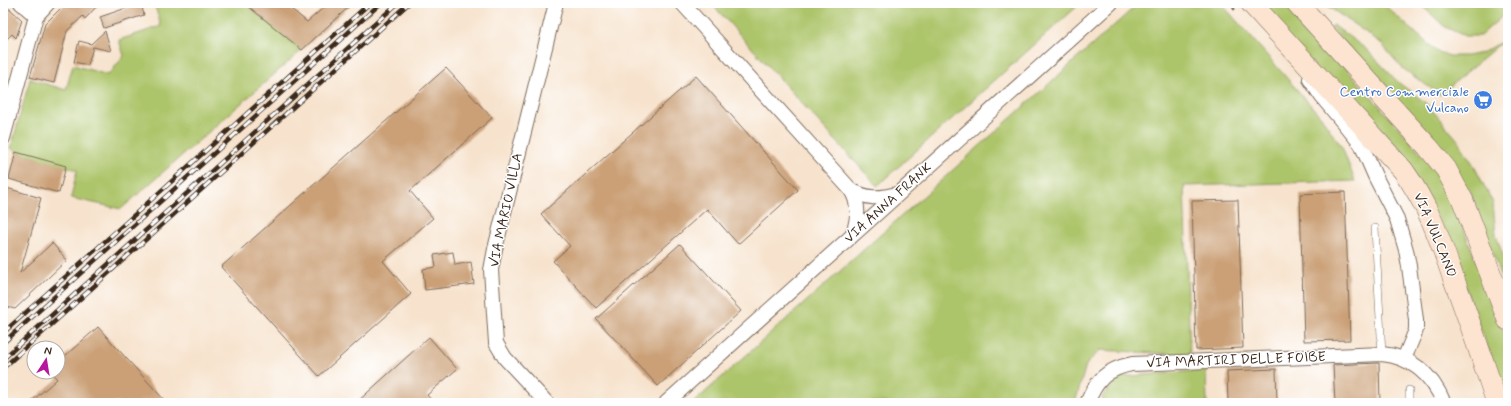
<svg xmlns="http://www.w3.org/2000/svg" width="1511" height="406" viewBox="0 0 1511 406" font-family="Mynerve,sans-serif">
<rect width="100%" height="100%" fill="#fff"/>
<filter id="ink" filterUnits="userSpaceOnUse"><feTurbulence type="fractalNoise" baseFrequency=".025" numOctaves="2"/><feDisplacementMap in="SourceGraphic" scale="8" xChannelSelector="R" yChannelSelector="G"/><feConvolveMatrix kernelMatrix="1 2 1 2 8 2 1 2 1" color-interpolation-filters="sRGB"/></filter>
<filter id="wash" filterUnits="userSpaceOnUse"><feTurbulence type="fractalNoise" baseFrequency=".012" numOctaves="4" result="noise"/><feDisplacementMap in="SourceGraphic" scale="16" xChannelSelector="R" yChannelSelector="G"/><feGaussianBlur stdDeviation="0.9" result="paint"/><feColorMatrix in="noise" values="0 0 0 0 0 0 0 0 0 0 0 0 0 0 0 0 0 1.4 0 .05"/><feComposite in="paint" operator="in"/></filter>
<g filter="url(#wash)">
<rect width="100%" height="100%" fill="#f7e3cd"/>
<g fill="#adc56a" stroke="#747844">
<path d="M154,3H244L302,50L121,209L71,198L77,170L16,152L11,148L30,79L66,90L73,65L108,75L124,56L119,40L161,26Z"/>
<path d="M711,3H1081L877,186Z"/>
<path d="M1139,3H1221L1321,117L1342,147L1355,181L1184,186L1190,355L1100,350L1086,365L1075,403H693Z"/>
<path d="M1259,3H1288L1444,179L1508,342V403L1443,226Z"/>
<path d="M1323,3H1382L1436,51L1450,56H1467L1482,53L1503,41L1440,95L1401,67L1380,42Z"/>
<path d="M1419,3H1508V11L1480,36H1465L1445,27Z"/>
<path d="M1333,25L1366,49L1399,83L1426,103L1457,139L1473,164L1493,203L1496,235L1508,270V297L1470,191L1331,27Z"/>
<path d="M1206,370L1207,403H1102L1103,396L1120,377Z"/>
</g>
<g id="blocks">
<g fill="#cba077">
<path d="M66,3H105L97,6L85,19L83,16L67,31L54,83L30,77L45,24Z"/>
<path d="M141,3L144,15L104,28L100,17Z"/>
<path d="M251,3H284L307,22L329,3H353L302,50L248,6Z"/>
<path d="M3,9H10L22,20L16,38L12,34L3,43Z"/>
<path d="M105,31L111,51L93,47L88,65L74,62L79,41L91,44Z"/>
<path d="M446,68L492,118L410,191L433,218L383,261L411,294L319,376L221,267Z"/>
<path d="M696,76L798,190L738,244L707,209L596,308L553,261L570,246L541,214Z"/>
<path d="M16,152L66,166L59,193L9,179Z"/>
<path d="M3,187L41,198L20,273L52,243L67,260L15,309L3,306Z"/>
<path d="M1345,192L1350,340L1304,341L1300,194Z"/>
<path d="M1238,200L1243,348L1196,350L1192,201Z"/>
<path d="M680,244L741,311L658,386L596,319Z"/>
<path d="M453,252L455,265L471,262L474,284L425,290L423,269L436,267L434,255Z"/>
<path d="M98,327L106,336L167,403H129L127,402L126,403H33L32,401L57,379L51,372H58V362Z"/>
<path d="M429,337L457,369L427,395L434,403H356Z"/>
<path d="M1379,363L1380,403H1335L1333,365Z"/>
<path d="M1276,369L1277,403H1228L1227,371Z"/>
</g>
</g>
</g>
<g filter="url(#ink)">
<use href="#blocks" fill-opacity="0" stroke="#7d6b5b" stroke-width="1"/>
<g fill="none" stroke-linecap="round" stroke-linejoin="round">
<g stroke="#7d6b5b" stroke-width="8">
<g id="service">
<path d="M1375,228L1382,354"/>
<path d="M1409,390V403"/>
</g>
</g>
<g stroke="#7d6b5b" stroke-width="16">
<g id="minor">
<path d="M21,3L36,16"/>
<path d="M682,3L851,190C860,205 858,218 853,234"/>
<path d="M1310,79L1322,97L1361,144L1375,176L1397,219L1406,250L1409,266L1416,320V330L1404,359"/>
<path d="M3,138L36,16L48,3"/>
<path d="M851,190C867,199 879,199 897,194"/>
<path d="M547,403L505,358L496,343L491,270L495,249L556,3"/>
<path d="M666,403L1111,3"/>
<path d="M1087,403C1097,379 1107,369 1132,364L1382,354C1413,357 1432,375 1444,403"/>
</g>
</g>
<g stroke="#7d6b5b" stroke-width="22">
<g id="secondary">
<path d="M1251,3L1403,170C1428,205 1439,237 1453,277C1469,319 1483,361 1497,403"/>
<path d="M1297,3L1428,147L1446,169L1463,201L1508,320"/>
</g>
</g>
<path stroke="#7d6b5b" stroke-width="2.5" stroke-dasharray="3 3" stroke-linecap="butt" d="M1229,3L1235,10"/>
<use href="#service" stroke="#fff" stroke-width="7"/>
<use href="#minor" stroke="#fff" stroke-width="14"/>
<use href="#secondary" stroke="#fde4d1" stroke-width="21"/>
<g stroke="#3b2a1e" stroke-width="4.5">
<g id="rail">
<path d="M3,333L370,3"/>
<path d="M3,343L381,3"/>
<path d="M3,359L398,3"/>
<path d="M3,368L409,3"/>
</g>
</g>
<use href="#rail" stroke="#fff" stroke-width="3" stroke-dasharray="9" stroke-linecap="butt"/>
</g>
</g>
<defs>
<g id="supermarket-disc" transform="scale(1)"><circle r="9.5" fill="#3f7fe0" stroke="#fff"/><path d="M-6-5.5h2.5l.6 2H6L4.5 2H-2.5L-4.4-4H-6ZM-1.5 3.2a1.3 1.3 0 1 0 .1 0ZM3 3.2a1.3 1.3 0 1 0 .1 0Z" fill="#fff"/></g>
</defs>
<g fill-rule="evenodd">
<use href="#supermarket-disc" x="1483" y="100"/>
</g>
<g text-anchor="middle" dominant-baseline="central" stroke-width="3" stroke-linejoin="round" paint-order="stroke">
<g font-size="14" fill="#366cbe" stroke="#fff" text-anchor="end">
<text x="1469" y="92">Centro Commerciale<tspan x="1469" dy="16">Vulcano</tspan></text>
</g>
<g font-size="14" fill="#3b2a1e" stroke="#fff">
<text transform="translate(888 203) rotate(-42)">VIA ANNA FRANK</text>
<text transform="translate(506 210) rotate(-78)">VIA MARIO VILLA</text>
<text transform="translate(1435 235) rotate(67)">VIA VULCANO</text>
<text transform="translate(1236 360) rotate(-2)">VIA MARTIRI DELLE FOIBE</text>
</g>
</g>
<rect width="1511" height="406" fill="none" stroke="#fff" stroke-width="16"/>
<g transform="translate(46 360) rotate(12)"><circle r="19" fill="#ffffff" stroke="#b1aaa5"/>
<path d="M0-3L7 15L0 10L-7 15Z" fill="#b5179e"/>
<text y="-6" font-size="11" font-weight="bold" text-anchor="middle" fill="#3b2a1e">N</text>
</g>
</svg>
